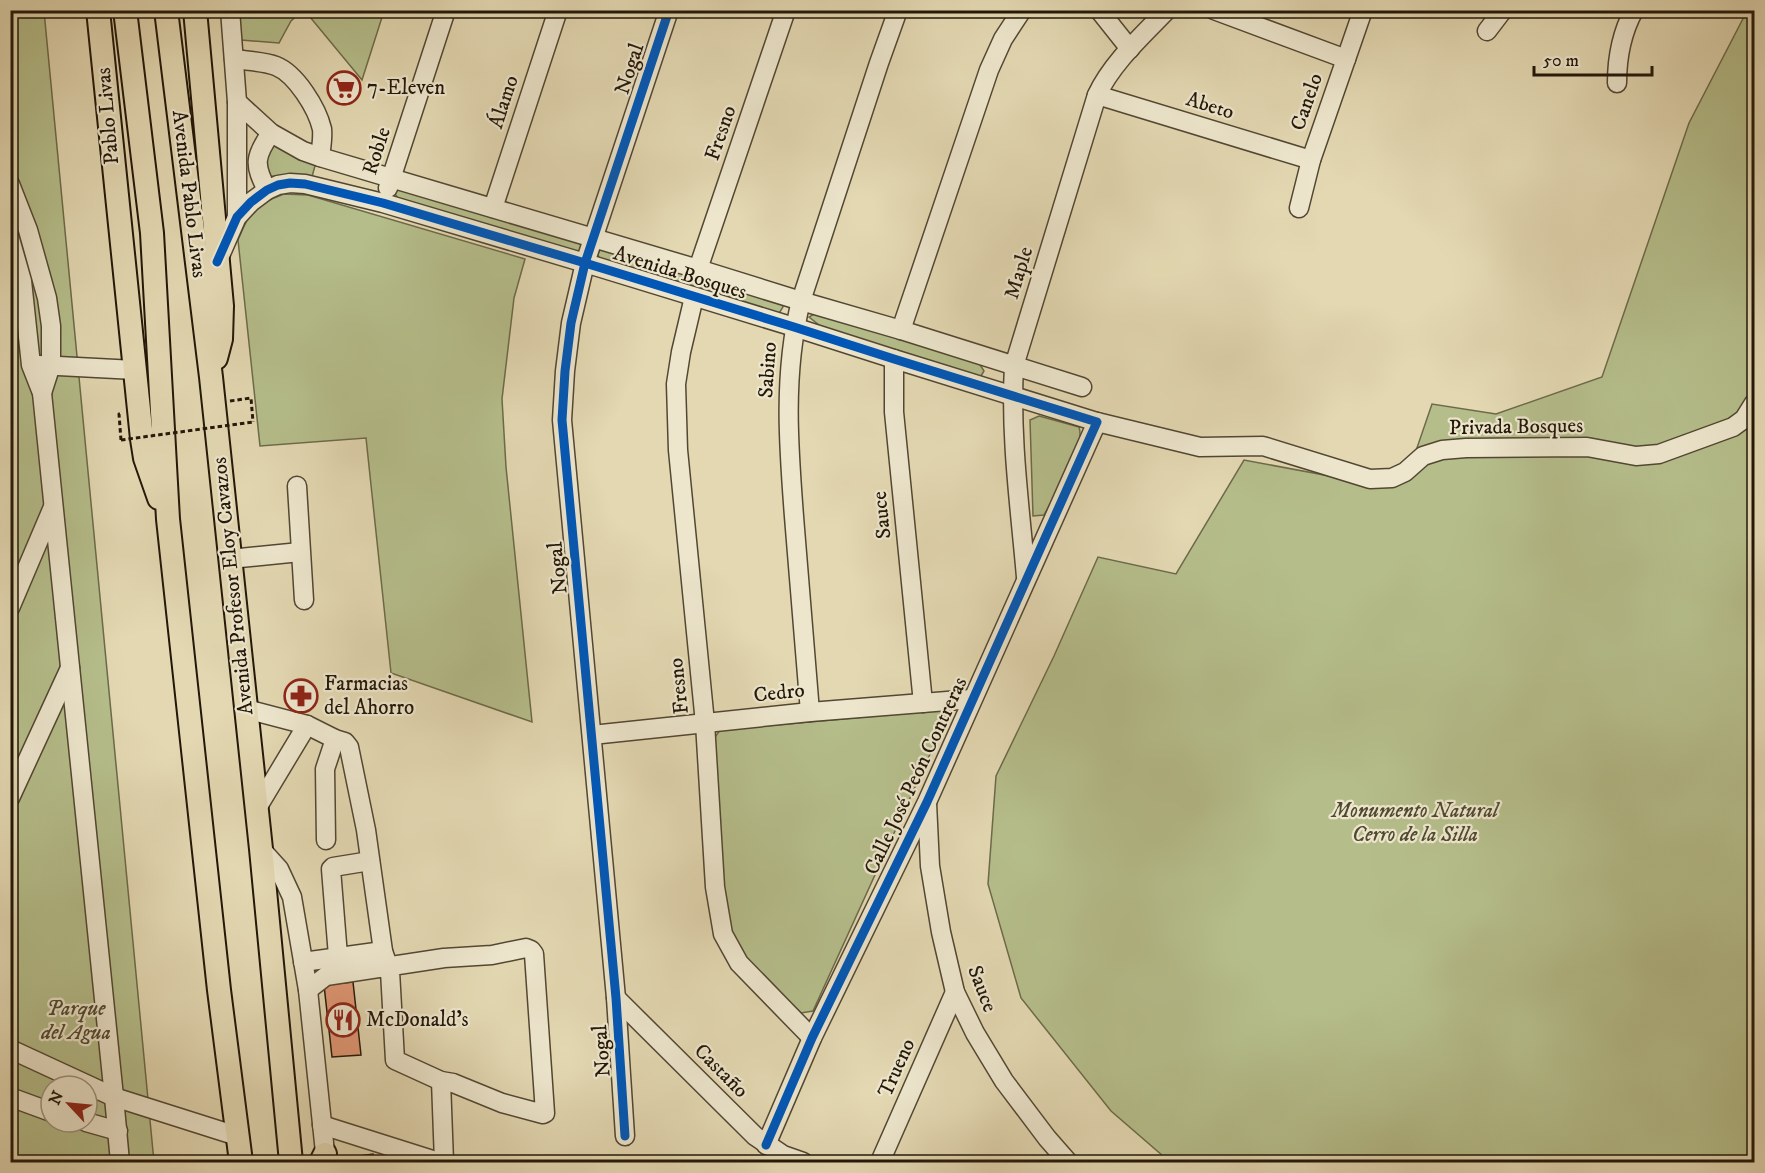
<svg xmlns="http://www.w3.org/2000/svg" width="1765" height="1173" viewBox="0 0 1765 1173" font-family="'IM FELL DW Pica',serif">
<rect width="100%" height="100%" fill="#e3d8b2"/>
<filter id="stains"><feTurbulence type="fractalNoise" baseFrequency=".00333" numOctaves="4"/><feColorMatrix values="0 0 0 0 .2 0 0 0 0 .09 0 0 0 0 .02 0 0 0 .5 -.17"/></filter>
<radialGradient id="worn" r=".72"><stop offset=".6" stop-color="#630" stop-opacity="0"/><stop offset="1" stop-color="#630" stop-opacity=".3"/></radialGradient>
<g fill="#b5be8b" stroke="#6c6a4a" stroke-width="1.5" fill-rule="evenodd">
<path d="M10,11H44L154,1162H11ZM51,1086H87V1122H51Z"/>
<path d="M238,11H302L291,21L279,43L241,40Z"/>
<path d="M305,11H384L362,80Z"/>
<path d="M1747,11H1754V1162H1170L1111,1111L1021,998L988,884L996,776L1054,656L1098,557L1176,574L1244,460L1383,486L1407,477L1432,404L1496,414L1602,377L1689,123Z"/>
<path d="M274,144L316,162L312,177L293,174L265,177L263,151Z"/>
<path d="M395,188L578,241L583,245L579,253L399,199L394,193Z"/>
<path d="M284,194L308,195L525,259L514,298L502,399L506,467L532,722L391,673L366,438L260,446L238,240C250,210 254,205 284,194Z"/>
<path d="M601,248L780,300L783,307L778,315L599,258L598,254Z"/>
<path d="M814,314L824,316L979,363L984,371L981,376L974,377L823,328L809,317Z"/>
<path d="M1039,416L1079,427C1086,449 1055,495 1044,515L1033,516L1030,420Z"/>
<path d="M942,710L946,719L813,1011L801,1013L746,960L729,927L723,895L711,743L720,730Z"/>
</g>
<g fill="#e19875" stroke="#221709" stroke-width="1.5">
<path d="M353,982L361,1055L332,1057L324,985Z"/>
<path d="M373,1154L374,1162H352V1157Z"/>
</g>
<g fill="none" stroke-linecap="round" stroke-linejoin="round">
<g stroke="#524733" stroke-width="21">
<g id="minor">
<path d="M230,10L237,102V217"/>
<path d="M1099,10L1130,49"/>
<path d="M1214,10L1346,59"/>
<path d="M1487,31L1503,10"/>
<path d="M234,59C247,61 263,61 276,66C296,74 317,108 322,129C323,139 321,148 320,157"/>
<path d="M1617,83C1617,57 1621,34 1634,10"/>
<path d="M1097,95L1311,160"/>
<path d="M237,102L271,133L303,151L320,157L698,269L801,301L901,330L1082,387"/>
<path d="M10,184L28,230L47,298L51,326V365L42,393"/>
<path d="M388,188L446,10"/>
<path d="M267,190C254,165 254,157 271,133"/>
<path d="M493,208L558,10"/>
<path d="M1299,208L1311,160L1363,10"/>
<path d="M10,239L22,281L31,365L42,393L114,1097L120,1162"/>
<path d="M219,258L237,217L251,202L267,190L278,185L290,183L305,184L383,203L585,263L794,327L894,359L1097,422L1200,447L1263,446L1370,479L1392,478L1405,472L1423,456L1442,450L1466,448L1587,447L1636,456L1659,454L1733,427L1744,419L1754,403"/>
<path d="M698,269L786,10"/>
<path d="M694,297L681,352L676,384L678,450L705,723L715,887L723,934L739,963L812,1038"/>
<path d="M901,330L989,70L1003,39L1022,10"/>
<path d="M894,359V412L923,703"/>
<path d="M39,365L135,370"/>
<path d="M297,486L304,600"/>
<path d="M230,559L300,552"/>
<path d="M1026,577C1020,507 1010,437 1014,366L1097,95C1112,63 1142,36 1167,10"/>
<path d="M10,608L53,507"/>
<path d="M246,709L307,725L335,739L345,742L349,747L366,830L383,951C385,958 388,964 390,971L395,1060L441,1081L453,1083L502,1103L543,1114L545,1113L534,954L531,950L526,948L492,955L444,958L326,976L308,990"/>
<path d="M810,712C805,651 800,590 795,529C789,453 782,376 801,301L879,63L898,10"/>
<path d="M592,735L810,712L972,699"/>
<path d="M10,798L70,668"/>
<path d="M927,803L930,866L941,932L955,992L975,1033L1004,1081L1047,1138L1068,1162"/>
<path d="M257,808L307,725"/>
<path d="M326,840L325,769L335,739"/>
<path d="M261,849L279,869L292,897L308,990L326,1162"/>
<path d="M338,956L331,869L333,867L370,861"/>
<path d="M303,962L383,951"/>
<path d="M616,998L755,1136L783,1155L803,1162"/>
<path d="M10,1049L114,1097L237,1136"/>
<path d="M441,1081L444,1162"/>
<path d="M10,1097L51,1112"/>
<path d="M86,1122L118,1131"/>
<path d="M322,1125L439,1162"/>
<path d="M625,1136L616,998L562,420L565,371L571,323L585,263L669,10"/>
<path d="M766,1145L812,1038L927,802L1097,422"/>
<path d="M880,1162L955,992"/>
</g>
</g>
<g stroke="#221709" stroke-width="26">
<g id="major">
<path d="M98,10L142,439L145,458L159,498"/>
<path d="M125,10L152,233L168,519L219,990L241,1162"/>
<path d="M166,10L211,377L261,849L291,1162"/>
<path d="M195,10L222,306L221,339L216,358"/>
<path d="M321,1162L325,1154"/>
</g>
</g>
<g stroke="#221709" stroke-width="3" stroke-dasharray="4.5 3" stroke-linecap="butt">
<path d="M230,401L251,398L253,422"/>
<path d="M121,440L119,414H122"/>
<path d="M10,545L18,547"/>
</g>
<use href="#minor" stroke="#ede6cd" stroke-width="18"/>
<use href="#major" stroke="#e3d8b2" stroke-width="22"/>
<path stroke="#221709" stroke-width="3" stroke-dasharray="4.5 3" stroke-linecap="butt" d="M121,440L253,422"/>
<g stroke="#ede6cd" stroke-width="13">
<g id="cycleway">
<path d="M217,262L237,217L251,202L267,190L278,185L290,183L305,184L383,203L585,263L794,327L894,359L1097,422L927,802L812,1038L766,1145"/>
<path d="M625,1136L616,998L562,420L565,371L571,323L585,263L669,10"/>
</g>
</g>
<use href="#cycleway" stroke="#0057b8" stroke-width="9"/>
</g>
<defs>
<g id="supermarket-ring" transform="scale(1.725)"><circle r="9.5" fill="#ede6cd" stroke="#8f2418" stroke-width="1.5"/><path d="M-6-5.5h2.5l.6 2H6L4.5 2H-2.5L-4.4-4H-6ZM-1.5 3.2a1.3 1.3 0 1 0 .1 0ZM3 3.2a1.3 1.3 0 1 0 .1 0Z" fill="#8f2418"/></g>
<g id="pharmacy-ring" transform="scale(1.725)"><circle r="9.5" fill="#ede6cd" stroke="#8f2418" stroke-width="1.5"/><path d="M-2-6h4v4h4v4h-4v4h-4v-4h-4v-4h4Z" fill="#8f2418"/></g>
<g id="restaurant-ring" transform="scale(1.725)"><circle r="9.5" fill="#ede6cd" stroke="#8f2418" stroke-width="1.5"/><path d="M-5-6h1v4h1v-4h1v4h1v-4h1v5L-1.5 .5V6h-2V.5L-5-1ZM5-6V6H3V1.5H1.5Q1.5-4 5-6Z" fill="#8f2418"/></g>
</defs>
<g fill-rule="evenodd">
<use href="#supermarket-ring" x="344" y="88"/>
<use href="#pharmacy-ring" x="301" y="696"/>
<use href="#restaurant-ring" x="343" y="1020"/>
</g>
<g text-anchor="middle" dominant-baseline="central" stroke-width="4.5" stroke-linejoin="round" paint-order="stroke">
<g font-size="21" fill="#221709" stroke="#ede6cd">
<text transform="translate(630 69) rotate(-72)">Nogal</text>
<text transform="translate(504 102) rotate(-72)">Álamo</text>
<text transform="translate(1307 102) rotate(-71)">Canelo</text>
<text transform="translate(1210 106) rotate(17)">Abeto</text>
<text transform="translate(108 116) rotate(-95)">Pablo Livas</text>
<text transform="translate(721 133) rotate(-71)">Fresno</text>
<text transform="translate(377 151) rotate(-72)">Roble</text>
<text transform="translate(189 194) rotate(83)">Avenida Pablo Livas</text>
<text transform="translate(680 273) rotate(17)">Avenida Bosques</text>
<text transform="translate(1019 273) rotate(-73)">Maple</text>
<text transform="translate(768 370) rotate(-86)">Sabino</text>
<text transform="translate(1516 427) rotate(-1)">Privada Bosques</text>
<text transform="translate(882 515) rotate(-96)">Sauce</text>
<text transform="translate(558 568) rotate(-96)">Nogal</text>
<text transform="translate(233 586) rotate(-96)">Avenida Profesor Eloy Cavazos</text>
<text transform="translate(679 686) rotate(-96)">Fresno</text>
<text transform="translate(779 693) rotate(-6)">Cedro</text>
<text transform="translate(916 776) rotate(-65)">Calle José Peón Contreras</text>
<text transform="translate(982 989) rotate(69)">Sauce</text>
<text transform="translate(602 1051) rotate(-94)">Nogal</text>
<text transform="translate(897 1068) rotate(-66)">Trueno</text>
<text transform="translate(721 1071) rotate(45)">Castaño</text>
</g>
<g font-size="21" fill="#221709" stroke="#ede6cd" text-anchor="start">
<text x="367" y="88">7-Eleven</text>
<text x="324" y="684">Farmacias<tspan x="324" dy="24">del Ahorro</tspan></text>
<text x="366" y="1020">McDonald's</text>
</g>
<g font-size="21" font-style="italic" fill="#4e4930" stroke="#ede6cd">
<text x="1415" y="811">Monumento Natural<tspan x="1415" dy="24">Cerro de la Silla</tspan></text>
<text x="76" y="1009">Parque<tspan x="76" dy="24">del Agua</tspan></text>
</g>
</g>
<rect width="1765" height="1173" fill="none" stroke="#e3d8b2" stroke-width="36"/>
<rect x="12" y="12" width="1741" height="1149" fill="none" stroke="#221709" stroke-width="3"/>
<rect x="18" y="18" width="1729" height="1137" fill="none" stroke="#221709" stroke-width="1.5"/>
<g transform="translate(69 1104) rotate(296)"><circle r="28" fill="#ede6cd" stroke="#9c937f" stroke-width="1.5"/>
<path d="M0-4.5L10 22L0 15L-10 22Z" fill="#8f2418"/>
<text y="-9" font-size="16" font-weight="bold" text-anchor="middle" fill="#221709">N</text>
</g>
<path d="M1534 66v9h118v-9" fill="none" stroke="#221709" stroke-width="3"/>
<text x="1543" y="66" font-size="18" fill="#221709" stroke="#ede6cd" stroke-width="4.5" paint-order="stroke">50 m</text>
<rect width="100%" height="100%" filter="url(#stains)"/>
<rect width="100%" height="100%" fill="url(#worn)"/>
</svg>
